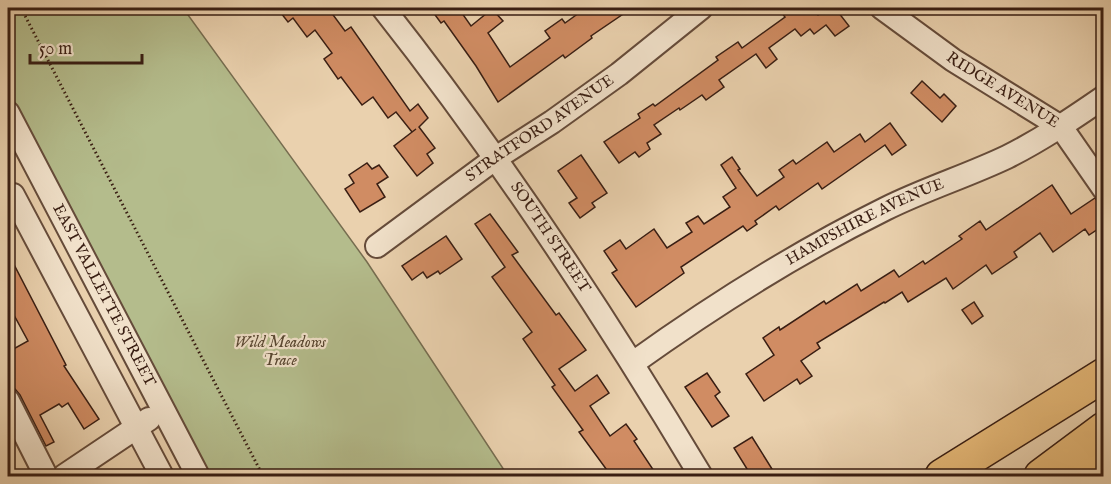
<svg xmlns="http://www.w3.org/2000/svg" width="1111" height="484" viewBox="0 0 1111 484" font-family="'IM FELL English',serif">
<rect width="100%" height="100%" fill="#ead1ae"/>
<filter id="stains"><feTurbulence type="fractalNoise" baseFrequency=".00333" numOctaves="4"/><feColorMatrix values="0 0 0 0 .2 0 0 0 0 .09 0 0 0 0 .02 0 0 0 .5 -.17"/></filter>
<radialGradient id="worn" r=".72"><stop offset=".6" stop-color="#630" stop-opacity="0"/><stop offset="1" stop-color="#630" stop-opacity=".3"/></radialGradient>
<path fill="#b4bc8c" stroke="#766d50" stroke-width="1.5" d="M8,8H183L367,262L508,476H207L8,95Z"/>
<g fill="#d08c63" stroke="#391e13" stroke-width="1.5">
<path d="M277,8H328L345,31L351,27L410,111L418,104L428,118L419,127L435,148L427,154L433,163L417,176L394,146L416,129L412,132L396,112L388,118L373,97L362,105L341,77L338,79L324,59L332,53L315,30L307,37L293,18L288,22Z"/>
<path d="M430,8H462L459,9L471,26L492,9L503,21L488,33L510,67L550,38L545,31L562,19L565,23L586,8H632L591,36L592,38L565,58L563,55L498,102L476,66L444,21L441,23Z"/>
<path d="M778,8H812L818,15L828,8H835L849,26L835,36L826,25L814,34L810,29L801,36L795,29L769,48L777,59L766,68L756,54L719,80L724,87L706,100L702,95L680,110L679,108L654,125L661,134L647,143L650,149L639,157L635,152L619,163L604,142L640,118L638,114L653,104L655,106L718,60L716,57L738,42L742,48L785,17Z"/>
<path d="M922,81L940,98L944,94L956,106L942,122L911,93Z"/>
<path d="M890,123L906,145L892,155L885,145L822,189L818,183L779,210L776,206L755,221L757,224L747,231L743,226L681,267L684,273L636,307L612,273L617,270L604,251L620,240L626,249L654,229L667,248L692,232L686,223L698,216L704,224L730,207L723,197L736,188L721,165L732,157L740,169L738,170L757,196L784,177L779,170L793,160L796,164L827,142L834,152L860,134L865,142Z"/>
<path d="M581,155L607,193L592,203L595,207L580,218L569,203L577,198L558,171Z"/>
<path d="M367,163L372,169L379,165L388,177L377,184L385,197L360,212L345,189L354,183L349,175Z"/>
<path d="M1052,185L1071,214L1095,198L1104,209V225L1089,235L1085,229L1053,252L1040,233L1014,252L1017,257L992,274L986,265L953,289L946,278L908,302L902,292L885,303L884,302L817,343L820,348L801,361L812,376L800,384L797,379L764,401L746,374L774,355L763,338L779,327L780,330L824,301L826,304L857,284L861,291L894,270L899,277L923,261L925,264L962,239L959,236L980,221L986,230Z"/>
<path d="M490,214L518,252L512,255L556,315L559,313L586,350L559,369L575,391L597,375L609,393L590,406L610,436L626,424L637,439L634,441L658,477H612L579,432L583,430L552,387L555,385L523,339L532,332L492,277L505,267L475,224Z"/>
<path d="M446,236L462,259L440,274L438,271L427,278L423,272L412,280L402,266Z"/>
<path d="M8,253L66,365L64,366L99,419L84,429L68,403L62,407L59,404L40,415L54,442L46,446L20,395L15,389L8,388V352L28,341L8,304Z"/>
<path d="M974,302L983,316L972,324L962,310Z"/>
<path d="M707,373L720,392L715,396L729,416L712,427L685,387Z"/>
<path d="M752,437L777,477H752L734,448Z"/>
</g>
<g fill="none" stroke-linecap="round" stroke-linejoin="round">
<g stroke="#654b3a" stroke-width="26">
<g id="minor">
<path id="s1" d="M383,8C500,156 604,314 701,476"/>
<path id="s2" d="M882,8L953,60L1061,127L1104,189"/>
<path id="s3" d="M8,113L198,476"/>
<path d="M13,195L162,476"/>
<path id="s4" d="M377,246L496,158L552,122L619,74L701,8"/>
<path id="s5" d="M633,363C714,305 796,253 885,209C925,189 967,176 1007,157C1041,140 1072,119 1104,97"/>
<path d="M8,401L46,476"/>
<path d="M64,476L149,419"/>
</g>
</g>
<g stroke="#391e13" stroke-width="36">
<g id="highway">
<path d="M942,476L1104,375"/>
<path d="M1041,476L1104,429"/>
<path d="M1090,476L1104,468"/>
</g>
</g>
<path stroke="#391e13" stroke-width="3" stroke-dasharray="1.5 3" stroke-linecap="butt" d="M21,8L263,476"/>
<use href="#minor" stroke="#f1e1ca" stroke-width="22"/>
<use href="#highway" stroke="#e5b877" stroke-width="33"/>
</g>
<g text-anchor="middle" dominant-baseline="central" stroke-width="4.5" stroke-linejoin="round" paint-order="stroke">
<g font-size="16" fill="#391e13" stroke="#f1e1ca">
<text stroke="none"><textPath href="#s2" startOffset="146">RIDGE AVENUE</textPath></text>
<text stroke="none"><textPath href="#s4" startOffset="201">STRATFORD AVENUE</textPath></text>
<text stroke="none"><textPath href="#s5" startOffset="272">HAMPSHIRE AVENUE</textPath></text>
<text stroke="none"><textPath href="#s1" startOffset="284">SOUTH STREET</textPath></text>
<text stroke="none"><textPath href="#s3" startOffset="206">EAST VALLETTE STREET</textPath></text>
</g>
<g font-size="16" font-style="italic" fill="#584631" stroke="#f1e1ca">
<text x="280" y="343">Wild Meadows<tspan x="280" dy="18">Trace</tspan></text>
</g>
</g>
<rect width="1111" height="484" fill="none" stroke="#ead1ae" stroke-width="30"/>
<rect x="9" y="9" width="1093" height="466" fill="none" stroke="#391e13" stroke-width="3"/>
<rect x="15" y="15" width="1081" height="454" fill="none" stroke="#391e13" stroke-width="1.5"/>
<path d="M30 54v9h112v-9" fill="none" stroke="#391e13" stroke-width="3"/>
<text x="39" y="54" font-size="18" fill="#391e13" stroke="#f1e1ca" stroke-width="4.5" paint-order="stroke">50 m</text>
<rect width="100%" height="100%" filter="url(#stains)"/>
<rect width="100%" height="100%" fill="url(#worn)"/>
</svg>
